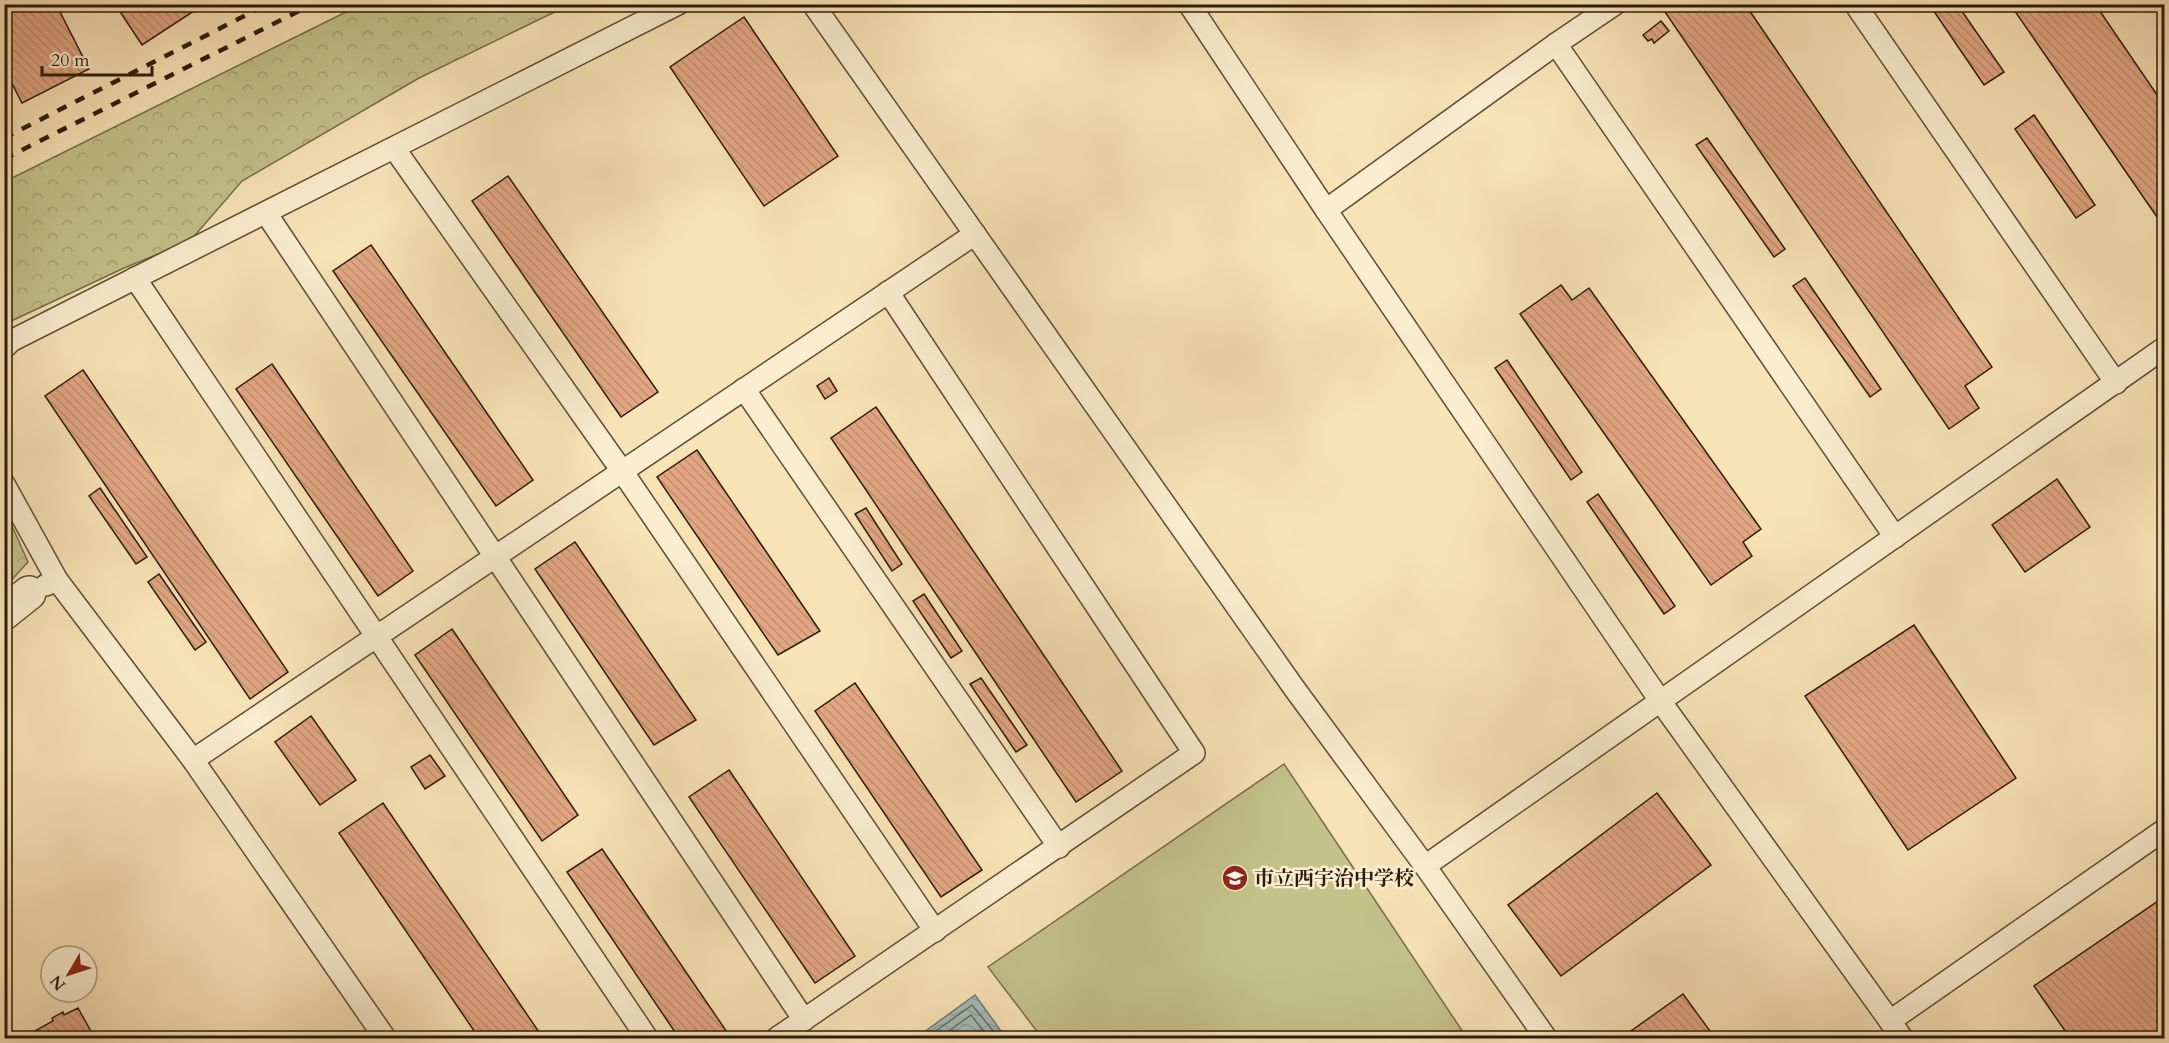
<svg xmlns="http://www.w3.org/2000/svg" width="2169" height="1043" viewBox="0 0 2169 1043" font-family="Cardo,'Noto Serif JP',serif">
<defs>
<pattern id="forest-crowns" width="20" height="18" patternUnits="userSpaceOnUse" patternTransform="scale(1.5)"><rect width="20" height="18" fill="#c3c289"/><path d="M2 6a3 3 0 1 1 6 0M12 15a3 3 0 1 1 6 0" fill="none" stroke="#a8a675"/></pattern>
<pattern id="water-waves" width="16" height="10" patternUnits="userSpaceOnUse" patternTransform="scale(1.5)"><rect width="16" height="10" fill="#a3bbba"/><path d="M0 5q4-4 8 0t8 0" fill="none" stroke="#8ca09f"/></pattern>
<pattern id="building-back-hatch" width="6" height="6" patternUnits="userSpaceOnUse" patternTransform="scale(1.5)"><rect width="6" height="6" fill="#e2a683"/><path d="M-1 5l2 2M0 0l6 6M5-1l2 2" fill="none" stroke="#c28e70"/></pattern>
</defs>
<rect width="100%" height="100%" fill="#f8e3b6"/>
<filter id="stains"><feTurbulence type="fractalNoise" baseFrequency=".00333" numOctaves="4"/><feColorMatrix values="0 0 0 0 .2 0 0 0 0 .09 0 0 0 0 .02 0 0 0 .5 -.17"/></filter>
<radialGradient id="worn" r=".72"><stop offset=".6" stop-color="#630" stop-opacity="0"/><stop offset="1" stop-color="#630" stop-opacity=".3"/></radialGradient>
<g fill="url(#forest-crowns)" stroke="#786e4a" stroke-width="1.5">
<path d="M360,5H569L419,78L242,181L190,241L124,268L5,324L4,182Z"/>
<path d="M5,510L28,562L5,587H4Z"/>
</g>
<path fill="#c3c289" stroke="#786e4a" stroke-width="1.5" d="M1284,764L1467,1038H1042L988,967Z"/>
<path fill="url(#water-waves)" stroke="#737b74" stroke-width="1.5" d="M975,995L1006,1038H916Z"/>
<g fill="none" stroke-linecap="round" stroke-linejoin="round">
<g stroke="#686b62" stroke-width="1.5">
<path d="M926,1038L972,1005L999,1038"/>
<path d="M939,1038L971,1015L989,1038"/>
</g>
</g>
<g fill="url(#building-back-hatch)" stroke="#2c1b0b" stroke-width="1.5">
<path d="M4,4H56L89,69L22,103L4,68Z"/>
<path d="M115,4H194L197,9L142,45Z"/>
<path d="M1670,4H1745L1992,367L1965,386L1979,408L1949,429L1663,9Z"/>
<path d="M1929,4H1957L2004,72L1984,85Z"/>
<path d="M2010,4H2095L2164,105V227Z"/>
<path d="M744,17L838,156L764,206L670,67Z"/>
<path d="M1661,21L1669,31L1654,43L1652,39L1648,41L1643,35Z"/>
<path d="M2034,115L2095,205L2076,218L2015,129Z"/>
<path d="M1707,138L1785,249L1774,257L1696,145Z"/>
<path d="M508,176L658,392L621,417L472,201Z"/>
<path d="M371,245L533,480L496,506L333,271Z"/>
<path d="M1805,278L1881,389L1870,397L1793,286Z"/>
<path d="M1561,285L1572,300L1589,288L1761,529L1743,542L1752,556L1711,585L1520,314Z"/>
<path d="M1507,360L1582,472L1571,480L1495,368Z"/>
<path d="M272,364L413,571L378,596L236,389Z"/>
<path d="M83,370L288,672L250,699L45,396Z"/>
<path d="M829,378L837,391L825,399L817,386Z"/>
<path d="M876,407L1122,771L1076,802L831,438Z"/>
<path d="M697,450L820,631L778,655L657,477Z"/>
<path d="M2057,479L2090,527L2025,572L1992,525Z"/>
<path d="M100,488L147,557L136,564L89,496Z"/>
<path d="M1598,494L1675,606L1664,614L1587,502Z"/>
<path d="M866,508L902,564L892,571L855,514Z"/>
<path d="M575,542L696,720L654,745L535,569Z"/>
<path d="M159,574L206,642L195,650L148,582Z"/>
<path d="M924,594L962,651L951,658L913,601Z"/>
<path d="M1914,625L2016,778L1908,850L1805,696Z"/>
<path d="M452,629L578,815L542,841L415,655Z"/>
<path d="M981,678L1027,745L1016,752L970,684Z"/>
<path d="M855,683L982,870L941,897L815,711Z"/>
<path d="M311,716L356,780L320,805L275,742Z"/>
<path d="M430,755L445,776L425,789L411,767Z"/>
<path d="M729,770L855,956L815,983L689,797Z"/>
<path d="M1657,793L1711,865L1561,976L1508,905Z"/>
<path d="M383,803L543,1038H479L339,833Z"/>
<path d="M602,849L731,1038H679L567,872Z"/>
<path d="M2164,897V1038H2070L2034,986Z"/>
<path d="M1683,994L1715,1038H1621Z"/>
<path d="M78,1008L93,1035L86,1038H37L33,1032L53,1021L52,1018L63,1012L64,1015Z"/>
</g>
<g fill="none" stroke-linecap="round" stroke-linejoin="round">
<g stroke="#5f4d36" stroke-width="24">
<g id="service">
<path d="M813,4L1294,688L1425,866L1546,1038"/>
<path d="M1189,4L1326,210"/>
<path d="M1615,4L1556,44L1326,210L1661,702L1902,1038"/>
<path d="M1855,4L2116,383"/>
<path d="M1556,44L1895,537"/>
<path d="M394,148L622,471L935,931"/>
<path d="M266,213L804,1020"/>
<path d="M135,278L647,1038"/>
<path d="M4,348L11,341L678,4"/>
<path d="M744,389L1059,847"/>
<path d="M4,484L57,580L46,585"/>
<path d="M57,580L193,760L385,1038"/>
<path d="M193,760L975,234"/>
<path d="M1425,866L2164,348"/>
<path d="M1890,1021L2164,830"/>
<path d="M777,1038L1194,753L888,292"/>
</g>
</g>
<g stroke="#5f4d36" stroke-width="36">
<path id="minor" d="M4,613L29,593"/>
</g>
<use href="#service" stroke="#faedd0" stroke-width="21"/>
<use href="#minor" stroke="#faedd0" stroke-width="33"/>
<g stroke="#2c1b0b" stroke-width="4.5" stroke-dasharray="10 10" stroke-linecap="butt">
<path d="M4,138L268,4"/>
<path d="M4,159L313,4"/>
</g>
</g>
<defs>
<g id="school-disc" transform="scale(1.35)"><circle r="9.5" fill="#8f2418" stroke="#faedd0"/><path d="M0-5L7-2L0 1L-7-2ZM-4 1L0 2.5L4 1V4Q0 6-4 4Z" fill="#fff"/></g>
</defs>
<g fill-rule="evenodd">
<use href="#school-disc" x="1235" y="878"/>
</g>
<g text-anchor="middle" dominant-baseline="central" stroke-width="5" stroke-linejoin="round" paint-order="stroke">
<g font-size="20" font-weight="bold" fill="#2c1b0b" stroke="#faedd0" text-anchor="start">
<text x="1254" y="878">市立西宇治中学校</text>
</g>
</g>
<rect width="2169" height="1043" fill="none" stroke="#f8e3b6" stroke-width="24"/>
<rect x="6" y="6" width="2157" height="1031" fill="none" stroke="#2c1b0b" stroke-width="3"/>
<rect x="12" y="12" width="2145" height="1019" fill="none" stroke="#2c1b0b" stroke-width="1.5"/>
<g transform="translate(69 974) rotate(231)"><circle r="28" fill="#faedd0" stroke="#a89981" stroke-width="1.5"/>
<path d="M0-4.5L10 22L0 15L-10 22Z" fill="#8f2418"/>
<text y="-9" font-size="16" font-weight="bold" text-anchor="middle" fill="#2c1b0b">N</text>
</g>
<path d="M42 66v9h110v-9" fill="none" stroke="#2c1b0b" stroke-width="3"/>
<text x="51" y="66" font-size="18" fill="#2c1b0b" stroke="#faedd0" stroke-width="4.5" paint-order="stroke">20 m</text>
<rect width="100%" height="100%" filter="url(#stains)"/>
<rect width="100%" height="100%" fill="url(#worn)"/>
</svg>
